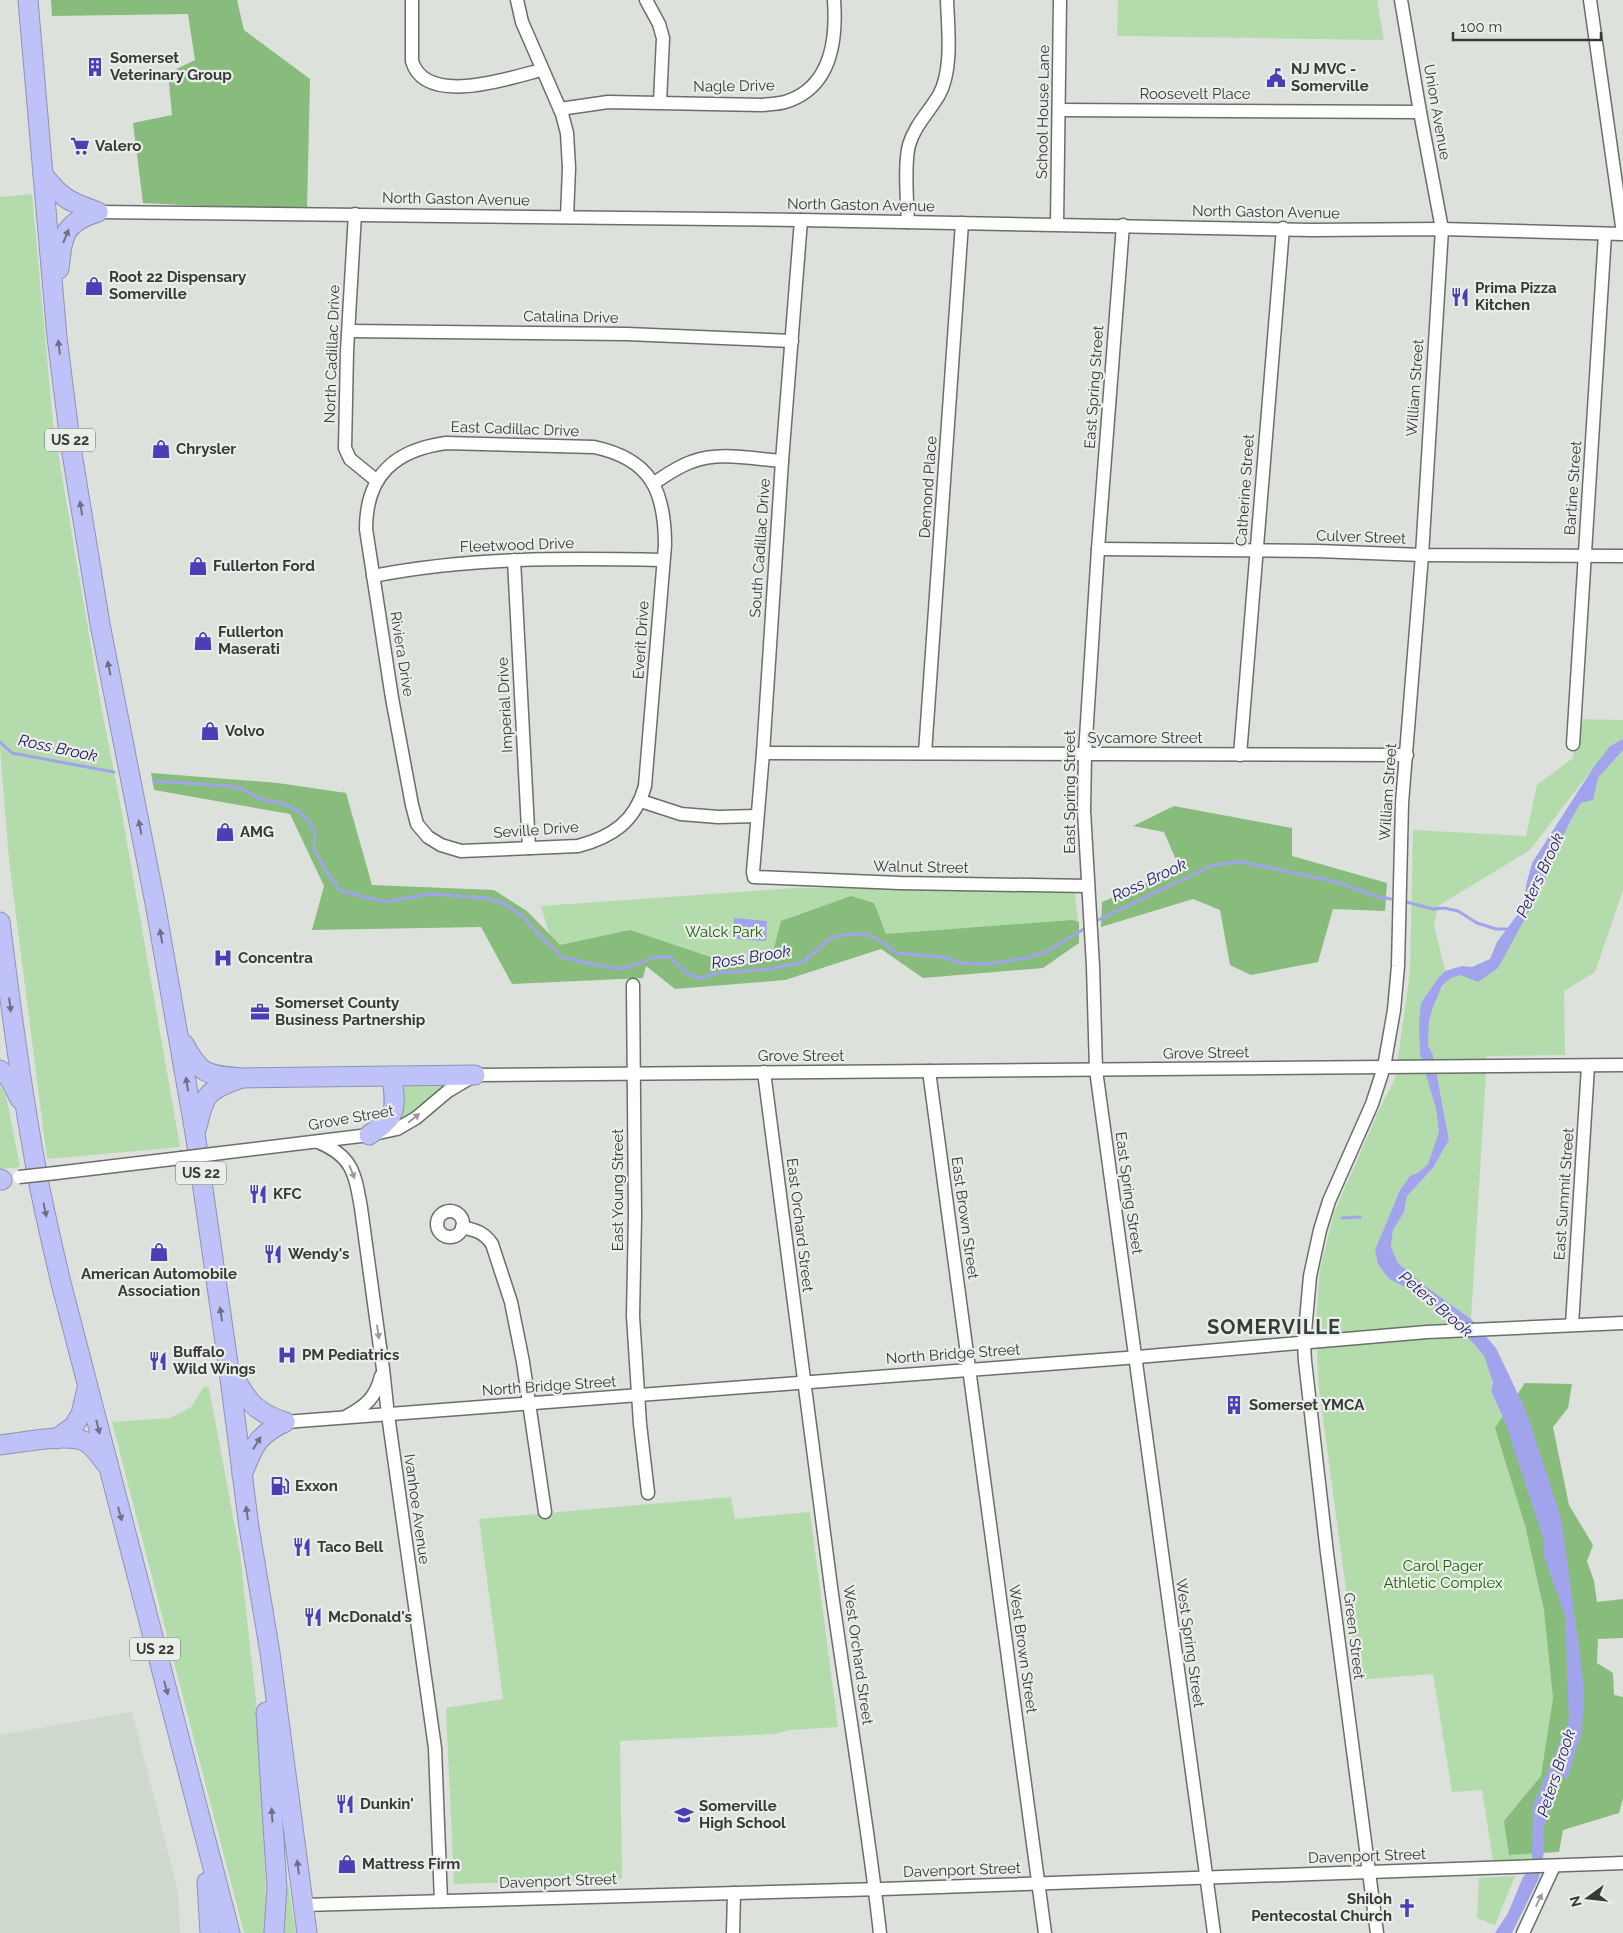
<svg xmlns="http://www.w3.org/2000/svg" width="1623" height="1933" viewBox="0 0 1623 1933" font-family="Raleway,sans-serif">
<rect width="100%" height="100%" fill="#dce1db"/>
<path fill="#ced8cc" d="M132,1712L178,1891L180,1933H0V1735Z"/>
<g fill="#b4dbab">
<path d="M1118,0H1377L1384,40L1117,36Z"/>
<path d="M32,194L53,423L101,705L121,808L180,1147L47,1159L9,860L0,748V197Z"/>
<path d="M1576,719L1623,720V739L1610,746L1530,850L1438,906L1434,925L1445,971L1438,978L1421,1003L1430,1086L1436,1109L1439,1132L1428,1164L1419,1172L1410,1176L1400,1190L1375,1250L1389,1279L1417,1293L1436,1306L1475,1345L1484,1356L1493,1383L1491,1391L1506,1427L1565,1615L1532,1866L1494,1867L1482,1790L1452,1792L1433,1674L1356,1680L1349,1612L1318,1381L1316,1322L1320,1269L1334,1213L1380,1108L1395,1079L1410,972L1413,830L1526,836L1537,785L1573,758Z"/>
<path d="M1623,750V890L1595,972L1564,991L1565,1055L1487,1056L1471,1319L1424,1286L1398,1263L1391,1247L1393,1230L1404,1212L1407,1196L1433,1168L1449,1140L1433,1055C1432,1052 1429,1048 1428,1044C1425,1027 1436,985 1453,977C1466,971 1484,971 1498,968L1545,880L1546,870L1573,816L1581,803L1592,800L1598,778Z"/>
<path d="M795,888H878L1075,893L1078,923L904,949L876,930L799,957L726,970L554,950L541,906Z"/>
<path d="M444,1083V1085L400,1122L399,1120L404,1107V1087L406,1086Z"/>
<path d="M0,1084L6,1095L20,1167L0,1169Z"/>
<path d="M204,1387L209,1388L240,1554L260,1739L267,1926L264,1933H244L112,1422L170,1418L191,1407Z"/>
<path d="M731,1497L735,1519L810,1512L838,1727L790,1730L775,1734L620,1741L622,1879L454,1884L446,1708L503,1699L479,1519Z"/>
<path d="M1515,1876L1495,1925L1477,1918L1479,1878Z"/>
<path d="M288,1883L296,1933H283Z"/>
</g>
<g fill="#88bc7d">
<path d="M51,0H237L244,30L310,79L307,211L143,203L133,123L172,115L168,73L195,60L188,14L52,16Z"/>
<path d="M151,773L278,783L346,793L372,885L494,890L527,911L560,945L630,930L740,967L773,952L781,921L851,896L874,903L886,934L1073,920L1079,922V943L1043,968L923,978L881,949L785,980L675,989L646,966L643,978L512,984L481,927L312,930L324,886L290,814L154,790Z"/>
<path d="M1174,806L1292,828V856L1387,883L1385,911L1333,909L1318,962L1251,975L1230,965L1220,910L1193,899L1101,927L1102,902L1180,869L1164,832L1133,826Z"/>
<path d="M1525,1383L1572,1384L1568,1408L1553,1427L1569,1505L1593,1545L1587,1561L1594,1581L1597,1602L1623,1599V1638L1598,1639L1597,1663L1613,1673L1614,1695L1623,1697V1798L1619,1813L1563,1830L1559,1852L1509,1855L1504,1821L1541,1776L1553,1698L1544,1610L1525,1525L1495,1428Z"/>
</g>
<g fill="#a1a4ec">
<path d="M1623,739V750L1598,778L1593,800L1581,803L1573,816L1546,870V880L1498,968L1478,982L1461,975L1451,978L1442,986L1433,1007L1429,1021L1428,1045L1433,1055L1449,1140L1433,1168L1407,1196L1404,1212L1393,1230L1391,1247L1398,1263L1425,1286L1471,1319L1496,1348L1526,1411L1561,1518L1581,1662L1584,1692L1582,1731L1567,1780L1559,1772L1543,1831L1544,1852L1539,1878L1512,1933H1495L1508,1913L1523,1877L1532,1866L1533,1806L1569,1721L1565,1615L1544,1557V1541L1507,1427L1491,1391L1493,1383L1484,1356L1475,1345L1436,1306L1417,1293L1389,1279L1378,1264L1375,1250L1400,1190L1410,1176L1419,1172L1428,1164L1439,1132L1436,1109L1420,1054L1419,1023L1421,1003L1438,978L1445,971L1462,966L1472,967L1490,959L1497,942L1524,906L1526,885L1532,863L1593,768L1610,746Z"/>
<path d="M734,918L767,921L766,941L733,939Z"/>
</g>
<g fill="none" stroke-linecap="round" stroke-linejoin="round">
<g stroke="#a1a4ec" stroke-width="3">
<path d="M0,742L12,753L114,772"/>
<path d="M154,781L230,786L243,789L260,799L285,804L301,813L312,826L315,834L314,849L330,877L341,891L385,902L430,894L485,898L505,904L523,917L545,941L562,957L588,963L620,969L638,964L654,957H670L688,974L700,978L717,973L771,969L803,962L828,940L840,935L866,934L884,943L895,953L942,957L961,963L986,964L1022,959L1046,952L1087,927"/>
<path d="M1403,901L1433,909L1444,908L1458,911L1477,923L1496,929H1509"/>
<path d="M1094,922L1213,865L1242,862L1337,882L1375,896L1397,900"/>
<path d="M1342,1218L1360,1217"/>
</g>
<g stroke="#6b6f6a" stroke-width="15">
<g id="minor">
<path d="M412,0V61C425,107 510,78 541,70"/>
<path d="M517,0L522,22L562,114L567,133L569,168L567,217"/>
<path d="M646,0L659,24L663,38L660,102"/>
<path d="M1590,0L1623,233"/>
<path d="M560,109L608,102L762,105C770,104 778,104 785,102C831,88 837,41 834,0"/>
<path d="M1060,110L1420,112"/>
<path d="M98,212L801,220L1312,230L1442,229L1623,234"/>
<path d="M355,214L347,351L345,448L350,459L377,481"/>
<path d="M801,220L782,461L763,753L753,872L754,877L900,883L1088,886"/>
<path d="M908,222C907,200 904,164 909,145C915,125 929,112 939,95C953,70 948,28 947,0"/>
<path d="M1057,224L1060,0"/>
<path d="M1123,225L1098,549L1085,754L1084,811L1093,966L1096,1070L1214,1933"/>
<path d="M349,331L627,334L792,341"/>
<path d="M446,443L594,447C651,459 665,491 665,545L645,786C635,822 612,837 578,846L461,851L441,845L428,837L417,824L412,805L392,698L366,529C366,475 395,450 446,443Z"/>
<path d="M654,483C666,475 677,467 691,462C719,451 753,459 782,461"/>
<path d="M1098,549L1317,551L1422,555L1623,556"/>
<path d="M514,560L529,848"/>
<path d="M373,576C469,557 566,558 663,560"/>
<path d="M1573,744L1605,234"/>
<path d="M763,753L1407,755"/>
<path d="M925,753L962,223"/>
<path d="M1240,755L1283,228"/>
<path d="M641,801L681,814L718,817L757,816"/>
<path d="M633,985L635,1216L633,1316L640,1424L648,1493"/>
<path d="M929,1071L1045,1933"/>
<path d="M764,1072C787,1244 808,1416 831,1587C847,1703 867,1817 880,1933"/>
<path d="M318,1142C353,1156 355,1174 361,1208L383,1369L388,1415L435,1748L441,1901"/>
<path d="M213,1154L369,1135L397,1129L416,1118L448,1091L475,1075L1623,1065"/>
<path d="M56,1173L181,1158"/>
<circle cx="450" cy="1224" r="13"/>
<path d="M462,1227C475,1230 484,1232 492,1244L511,1302L523,1362L545,1512"/>
<path d="M1572,1325L1588,1066"/>
<path d="M347,1416C366,1406 376,1397 381,1376"/>
<path d="M285,1422L1126,1358L1427,1332L1623,1323"/>
<path d="M303,1905L882,1889L1623,1863"/>
<path d="M733,1933L734,1893"/>
<path d="M1377,1933L1327,1553L1305,1361L1304,1343L1310,1276L1320,1230L1329,1201L1372,1104L1384,1067L1394,1010L1398,966L1402,803L1422,555L1442,229L1420,112L1401,0"/>
<path d="M1523,1933L1554,1866"/>
</g>
</g>
<g stroke="#9092b5" stroke-width="21">
<g id="highway">
<path d="M28,0L57,337L70,441L100,624L155,903L195,1133L228,1363L249,1527L270,1653L307,1933"/>
<path d="M43,175C64,200 68,201 98,212"/>
<path d="M59,269C63,235 63,223 98,212"/>
<path d="M0,922C11,1008 22,1094 38,1179C45,1214 53,1249 61,1283L230,1933"/>
<path d="M184,1044C201,1076 208,1075 242,1078L475,1075"/>
<path d="M0,1070L10,1079L20,1099"/>
<path d="M197,1127C204,1095 207,1090 239,1079"/>
<path d="M369,1135C398,1115 396,1110 392,1076"/>
<path d="M0,1179L2,1180"/>
<path d="M233,1374C246,1400 256,1413 285,1422"/>
<path d="M56,1439L74,1426L81,1414L87,1389"/>
<path d="M0,1445C20,1443 66,1433 84,1441C93,1445 100,1456 106,1464"/>
<path d="M242,1475C254,1446 256,1436 285,1422"/>
<path d="M266,1712L277,1888L274,1933"/>
<path d="M207,1882L210,1933"/>
</g>
</g>
<use href="#minor" stroke="#fff" stroke-width="12"/>
<use href="#highway" stroke="#bfc2f9" stroke-width="19"/>
<g stroke="#6b6f6a" stroke-width="15" stroke-linecap="butt">
<g id="minor-bridge">
<path d="M181,1158L213,1154"/>
<path d="M19,1177L56,1173"/>
</g>
</g>
<use href="#minor-bridge" stroke="#fff" stroke-width="12"/>
</g>
<defs><path id="oneway-solid" d="M-6-.8H1V-3.2L6.5 0L1 3.2V.8H-6Z" transform="scale(1.25)"/></defs>
<g fill="#6e7085">
<use href="#oneway-solid" transform="translate(66 236) rotate(-68)"/>
<use href="#oneway-solid" transform="translate(59 347) rotate(-97)"/>
<use href="#oneway-solid" transform="translate(81 508) rotate(-99)"/>
<use href="#oneway-solid" transform="translate(109 668) rotate(-102)"/>
<use href="#oneway-solid" transform="translate(140 827) rotate(-101)"/>
<use href="#oneway-solid" transform="translate(161 936) rotate(-100)"/>
<use href="#oneway-solid" transform="translate(10 1005) rotate(83)"/>
<use href="#oneway-solid" transform="translate(187 1084) rotate(-99)"/>
<use href="#oneway-solid" transform="translate(45 1210) rotate(78)"/>
<use href="#oneway-solid" transform="translate(221 1314) rotate(-98)"/>
<use href="#oneway-solid" transform="translate(98 1427) rotate(76)"/>
<use href="#oneway-solid" transform="translate(257 1443) rotate(-58)"/>
<use href="#oneway-solid" transform="translate(247 1513) rotate(-97)"/>
<use href="#oneway-solid" transform="translate(120 1514) rotate(75)"/>
<use href="#oneway-solid" transform="translate(166 1688) rotate(75)"/>
<use href="#oneway-solid" transform="translate(272 1815) rotate(-94)"/>
<use href="#oneway-solid" transform="translate(298 1867) rotate(-97)"/>
</g>
<g fill="#9c9c9c">
<use href="#oneway-solid" transform="translate(414 1118) rotate(-38)"/>
<use href="#oneway-solid" transform="translate(352 1172) rotate(68)"/>
<use href="#oneway-solid" transform="translate(378 1332) rotate(82)"/>
<use href="#oneway-solid" transform="translate(1539 1900) rotate(-65)"/>
</g>
<defs>
<g id="building-bare" transform="scale(1.5)"><path d="M-4-6H4V6H1V3H-1V6H-4ZM-2.5-4.3h1.7v1.8h-1.7ZM.8-4.3h1.7v1.8H.8ZM-2.5-1h1.7V.8h-1.7ZM.8-1h1.7V.8H.8Z" fill="#4c3eb5" stroke="#e9eee8" stroke-width="2.5" paint-order="stroke"/></g>
<g id="civic-bare" transform="scale(1.5)"><path d="M-.6-6.5H3V-4.5H.6V-3L4-1V1h2V6H-6V1h2V-1L-.6-3ZM-1.2 2.5V6h2.4V2.5Z" fill="#4c3eb5" stroke="#e9eee8" stroke-width="2.5" paint-order="stroke"/></g>
<g id="supermarket-bare" transform="scale(1.5)"><path d="M-6-5.5h2.5l.6 2H6L4.5 2H-2.5L-4.4-4H-6ZM-1.5 3.2a1.3 1.3 0 1 0 .1 0ZM3 3.2a1.3 1.3 0 1 0 .1 0Z" fill="#4c3eb5" stroke="#e9eee8" stroke-width="2.5" paint-order="stroke"/></g>
<g id="shop-bare" transform="scale(1.5)"><path d="M-5-2.5h2.3a2.7 3.5 0 0 1 5.4 0H5L5.5 6h-11ZM-1.5-2.5h3a1.5 2.3 0 0 0-3 0Z" fill="#4c3eb5" stroke="#e9eee8" stroke-width="2.5" paint-order="stroke"/></g>
<g id="restaurant-bare" transform="scale(1.5)"><path d="M-5-6h1v4h1v-4h1v4h1v-4h1v5L-1.5 .5V6h-2V.5L-5-1ZM5-6V6H3V1.5H1.5Q1.5-4 5-6Z" fill="#4c3eb5" stroke="#e9eee8" stroke-width="2.5" paint-order="stroke"/></g>
<g id="hospital-bare" transform="scale(1.5)"><path d="M-5-5h3v3.5h4V-5h3V5h-3V1.5h-4V5h-3Z" fill="#4c3eb5" stroke="#e9eee8" stroke-width="2.5" paint-order="stroke"/></g>
<g id="office-bare" transform="scale(1.5)"><path d="M-6-3h4V-5.5h4V-3h4V5H-6ZM-1-4.5V-3h2v-1.5ZM-6 0V1H6V0Z" fill="#4c3eb5" stroke="#e9eee8" stroke-width="2.5" paint-order="stroke"/></g>
<g id="fuel-bare" transform="scale(1.5)"><path d="M-5.5-6h7V0h2V4h1.3V-2.5L3-4.5l.8-.8L6-3V5H2.5V1h-1V6h-7ZM-4.2-4.7v3.2H.2V-4.7Z" fill="#4c3eb5" stroke="#e9eee8" stroke-width="2.5" paint-order="stroke"/></g>
<g id="school-bare" transform="scale(1.5)"><path d="M0-5L7-2L0 1L-7-2ZM-4 1L0 2.5L4 1V4Q0 6-4 4Z" fill="#4c3eb5" stroke="#e9eee8" stroke-width="2.5" paint-order="stroke"/></g>
<g id="church-bare" transform="scale(1.5)"><path d="M-1.2-6h2.4v3.5h3.3v2.4h-3.3V6h-2.4V-.1h-3.3v-2.4h3.3Z" fill="#4c3eb5" stroke="#e9eee8" stroke-width="2.5" paint-order="stroke"/></g>
</defs>
<g fill-rule="evenodd">
<use href="#building-bare" x="95" y="67"/>
<use href="#civic-bare" x="1276" y="78"/>
<use href="#supermarket-bare" x="80" y="146"/>
<use href="#shop-bare" x="94" y="286"/>
<use href="#restaurant-bare" x="1460" y="297"/>
<use href="#shop-bare" x="161" y="449"/>
<use href="#shop-bare" x="198" y="566"/>
<use href="#shop-bare" x="203" y="641"/>
<use href="#shop-bare" x="210" y="731"/>
<use href="#shop-bare" x="225" y="832"/>
<use href="#hospital-bare" x="223" y="958"/>
<use href="#office-bare" x="260" y="1012"/>
<use href="#restaurant-bare" x="258" y="1194"/>
<use href="#shop-bare" x="159" y="1252"/>
<use href="#restaurant-bare" x="273" y="1254"/>
<use href="#hospital-bare" x="287" y="1355"/>
<use href="#restaurant-bare" x="158" y="1361"/>
<use href="#building-bare" x="1234" y="1405"/>
<use href="#fuel-bare" x="280" y="1486"/>
<use href="#restaurant-bare" x="302" y="1547"/>
<use href="#restaurant-bare" x="313" y="1617"/>
<use href="#restaurant-bare" x="345" y="1804"/>
<use href="#school-bare" x="684" y="1815"/>
<use href="#shop-bare" x="347" y="1864"/>
<use href="#church-bare" x="1407" y="1908"/>
</g>
<g text-anchor="middle" dominant-baseline="central" stroke-width="4.5" stroke-linejoin="round" paint-order="stroke">
<g fill="#e9eee8" stroke="#6d706d" stroke-width="1">
<rect x="45" y="428.5" width="50" height="23" rx="4"/>
<rect x="176" y="1161.5" width="50" height="23" rx="4"/>
<rect x="130" y="1637.5" width="50" height="23" rx="4"/>
</g>
<g font-size="14" font-weight="bold" fill="#383a38">
<text x="70" y="440">US 22</text>
<text x="201" y="1173">US 22</text>
<text x="155" y="1649">US 22</text>
</g>
<g font-size="15" font-weight="bold" fill="#383a38" stroke="#e9eee8" text-anchor="start">
<text x="110" y="58">Somerset<tspan x="110" dy="17">Veterinary Group</tspan></text>
<text x="1291" y="69">NJ MVC -<tspan x="1291" dy="17">Somerville</tspan></text>
<text x="95" y="146">Valero</text>
<text x="109" y="277">Root 22 Dispensary<tspan x="109" dy="17">Somerville</tspan></text>
<text x="1475" y="288">Prima Pizza<tspan x="1475" dy="17">Kitchen</tspan></text>
<text x="176" y="449">Chrysler</text>
<text x="213" y="566">Fullerton Ford</text>
<text x="218" y="632">Fullerton<tspan x="218" dy="17">Maserati</tspan></text>
<text x="225" y="731">Volvo</text>
<text x="240" y="832">AMG</text>
<text x="238" y="958">Concentra</text>
<text x="275" y="1003">Somerset County<tspan x="275" dy="17">Business Partnership</tspan></text>
<text x="273" y="1194">KFC</text>
<text x="288" y="1254">Wendy's</text>
<text x="159" y="1274" text-anchor="middle">American Automobile<tspan x="159" dy="17">Association</tspan></text>
<text x="173" y="1352">Buffalo<tspan x="173" dy="17">Wild Wings</tspan></text>
<text x="302" y="1355">PM Pediatrics</text>
<text x="1249" y="1405">Somerset YMCA</text>
<text x="295" y="1486">Exxon</text>
<text x="317" y="1547">Taco Bell</text>
<text x="328" y="1617">McDonald's</text>
<text x="360" y="1804">Dunkin'</text>
<text x="699" y="1806">Somerville<tspan x="699" dy="17">High School</tspan></text>
<text x="362" y="1864">Mattress Firm</text>
<text x="1392" y="1899" text-anchor="end">Shiloh<tspan x="1392" dy="17">Pentecostal Church</tspan></text>
</g>
<g font-size="15" fill="#383a38" stroke="#e9eee8">
<text transform="translate(734 86) rotate(-1)">Nagle Drive</text>
<text x="1195" y="94">Roosevelt Place</text>
<text transform="translate(1043 112) rotate(-89)">School House Lane</text>
<text transform="translate(1437 112) rotate(80)">Union Avenue</text>
<text transform="translate(456 199) rotate(1)">North Gaston Avenue</text>
<text transform="translate(861 205) rotate(1)">North Gaston Avenue</text>
<text transform="translate(1266 212) rotate(1)">North Gaston Avenue</text>
<text transform="translate(571 317) rotate(1)">Catalina Drive</text>
<text transform="translate(332 354) rotate(-88)">North Cadillac Drive</text>
<text transform="translate(1094 387) rotate(-86)">East Spring Street</text>
<text transform="translate(1415 388) rotate(-86)">William Street</text>
<text transform="translate(515 429) rotate(2)">East Cadillac Drive</text>
<text transform="translate(928 487) rotate(-86)">Demond Place</text>
<text transform="translate(1573 488) rotate(-86)">Bartine Street</text>
<text transform="translate(1245 490) rotate(-86)">Catherine Street</text>
<text transform="translate(1361 537) rotate(2)">Culver Street</text>
<text transform="translate(517 545) rotate(-2)">Fleetwood Drive</text>
<text transform="translate(760 548) rotate(-86)">South Cadillac Drive</text>
<text transform="translate(641 640) rotate(-86)">Everit Drive</text>
<text transform="translate(402 654) rotate(81)">Riviera Drive</text>
<text transform="translate(505 705) rotate(-93)">Imperial Drive</text>
<text x="1145" y="738">Sycamore Street</text>
<text transform="translate(1070 792) rotate(-90)">East Spring Street</text>
<text transform="translate(1388 792) rotate(-86)">William Street</text>
<text transform="translate(536 830) rotate(-4)">Seville Drive</text>
<text transform="translate(921 867) rotate(1)">Walnut Street</text>
<text transform="translate(1206 1053) rotate(-1)">Grove Street</text>
<text x="801" y="1056">Grove Street</text>
<text transform="translate(351 1118) rotate(-10)">Grove Street</text>
<text transform="translate(618 1190) rotate(-90)">East Young Street</text>
<text transform="translate(1129 1193) rotate(82)">East Spring Street</text>
<text transform="translate(1564 1194) rotate(-86)">East Summit Street</text>
<text transform="translate(965 1218) rotate(82)">East Brown Street</text>
<text transform="translate(800 1225) rotate(83)">East Orchard Street</text>
<text transform="translate(953 1354) rotate(-4)">North Bridge Street</text>
<text transform="translate(549 1386) rotate(-4)">North Bridge Street</text>
<text transform="translate(417 1509) rotate(82)">Ivanhoe Avenue</text>
<text transform="translate(1354 1636) rotate(83)">Green Street</text>
<text transform="translate(1190 1643) rotate(82)">West Spring Street</text>
<text transform="translate(1023 1649) rotate(82)">West Brown Street</text>
<text transform="translate(858 1655) rotate(82)">West Orchard Street</text>
<text transform="translate(1367 1856) rotate(-2)">Davenport Street</text>
<text transform="translate(962 1870) rotate(-2)">Davenport Street</text>
<text transform="translate(558 1881) rotate(-2)">Davenport Street</text>
</g>
<g font-size="15" fill="#1e6108" stroke="#e9eee8">
<text x="724" y="932">Walck Park</text>
<text x="1443" y="1566">Carol Pager<tspan x="1443" dy="17">Athletic Complex</tspan></text>
</g>
<g font-size="16" font-style="italic" fill="#241668" stroke="#e9eee8">
<text transform="translate(58 748) rotate(12)">Ross Brook</text>
<text transform="translate(1540 875) rotate(-65)">Peters Brook</text>
<text transform="translate(1149 880) rotate(-25)">Ross Brook</text>
<text transform="translate(751 957) rotate(-9)">Ross Brook</text>
<text transform="translate(1436 1304) rotate(41)">Peters Brook</text>
<text transform="translate(1556 1773) rotate(-72)">Peters Brook</text>
</g>
<g font-size="20" font-weight="bold" letter-spacing="1" fill="#393d39" stroke="#e9eee8">
<text x="1274" y="1327">SOMERVILLE</text>
</g>
</g>
<g transform="translate(1588 1898) rotate(255)" stroke="#e9eee8" stroke-width="4" paint-order="stroke">
<path d="M0-4L9 19L0 12L-9 19Z" fill="#383a38"/>
<text y="-8" font-size="14" font-weight="bold" text-anchor="middle" fill="#383a38">N</text>
</g>
<path d="M1453 32v8h148v-8" fill="none" stroke="#383a38" stroke-width="2.5"/>
<text x="1460" y="32" font-size="15" fill="#383a38" stroke="#e9eee8" stroke-width="4" paint-order="stroke">100 m</text>
</svg>
